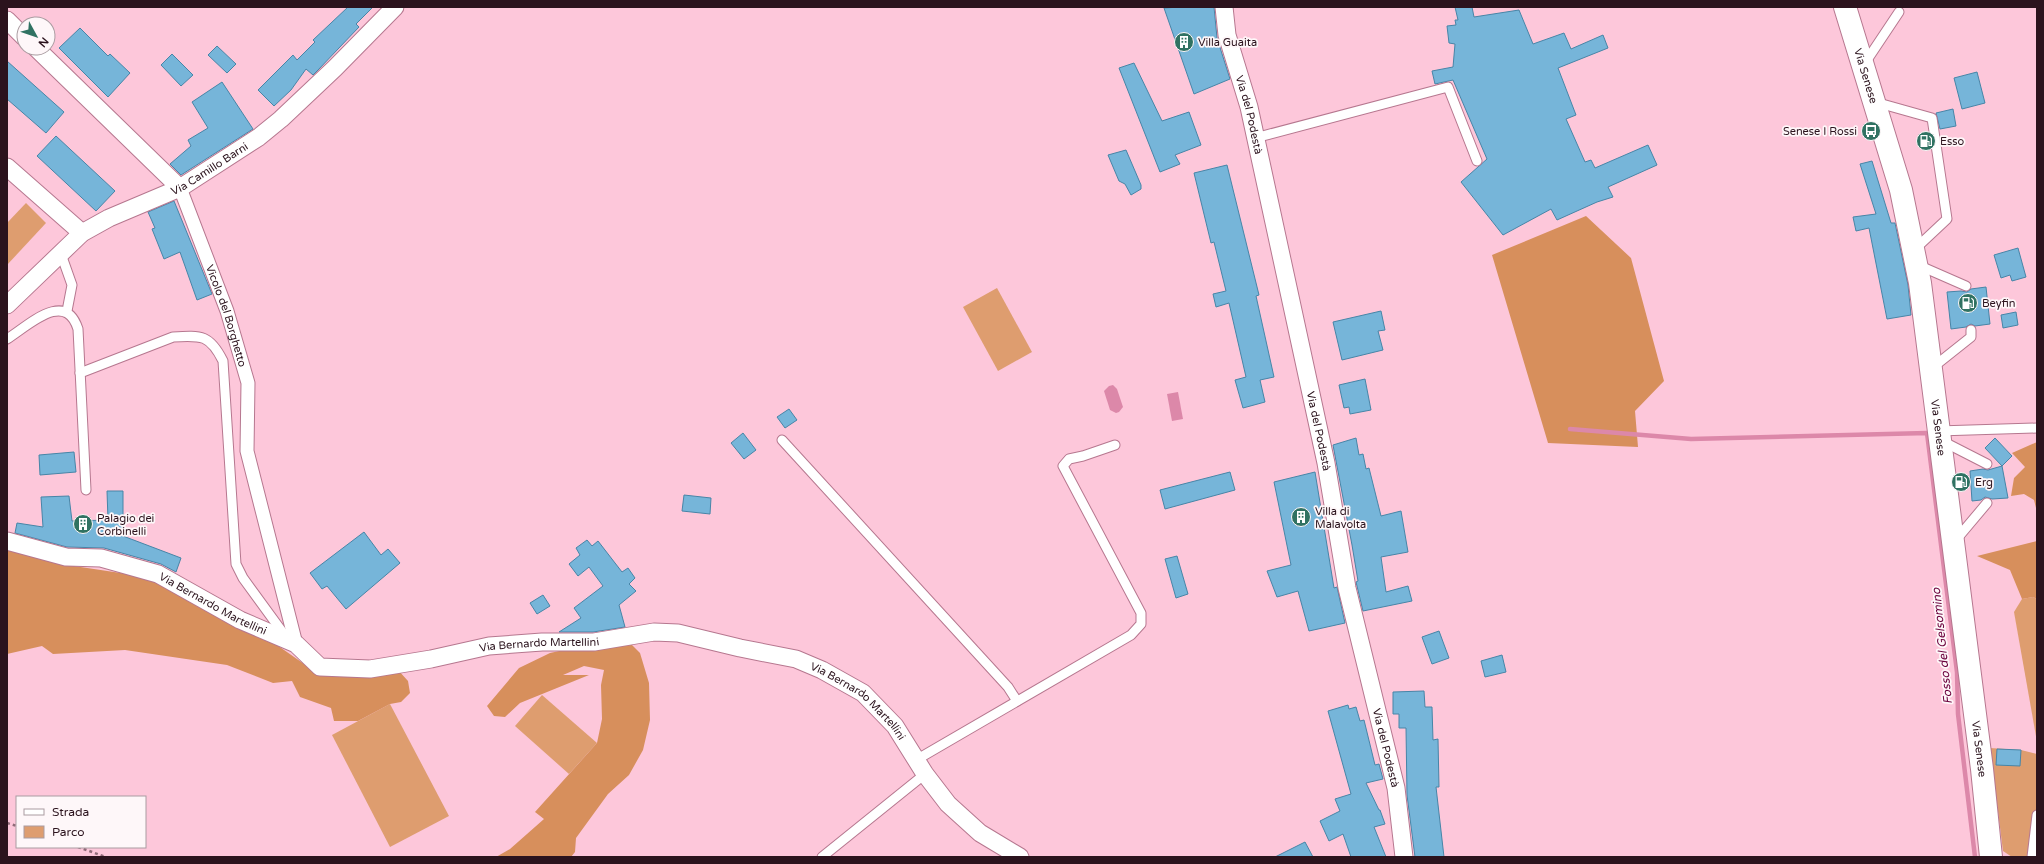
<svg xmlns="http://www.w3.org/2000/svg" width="2044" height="864" viewBox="0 0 2044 864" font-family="'Varela Round',sans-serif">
<rect width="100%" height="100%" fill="#fdc7da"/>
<g fill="#de9d6f">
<path d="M26,203L46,223L7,265V223Z"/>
<path d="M997,288L1032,352L998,371L963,307Z"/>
<path d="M2033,597L2037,599V742L2014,612L2022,599Z"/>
<path d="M542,695L597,743L569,774L515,726Z"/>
<path d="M390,704L449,816L390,847L332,735Z"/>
<path d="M1990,748L2021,750L2037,754V857H2012L2003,851Z"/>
</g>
<g fill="#d78f5c">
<path d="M1586,216L1631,258L1664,381L1635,411L1638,447L1548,443L1492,255Z"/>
<path d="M2037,442V512L2034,500L2024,494L2011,496L2014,478L2025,467L2012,453Z"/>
<path d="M2037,541V599L2033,597L2022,599L2010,570L1977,556Z"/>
<path d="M7,548L74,566L147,577L274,643L307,666L398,670L408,681L410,693L401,702L390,704L358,721H334L331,708L300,697L292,681L273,683L227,665L125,650L53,654L42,646L7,654Z"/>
<path d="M632,645L640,653L649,683L650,720L643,750L629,775L608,794L576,838L575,852L571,857H496L510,849L544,819L535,812L597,743L602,719L601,685L604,670L584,666L563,675H589L520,703L505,717L494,716L487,706L519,668L550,653L573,648Z"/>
</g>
<g fill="#dc88a9">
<path d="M1113,385L1117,389L1123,407L1119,412L1116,413L1110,410L1104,391L1109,386Z"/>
<path d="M1178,392L1183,419L1172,421L1167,394Z"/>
</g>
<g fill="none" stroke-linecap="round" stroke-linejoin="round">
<path stroke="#dc88a9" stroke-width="4.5" d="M1570,429L1691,439L1927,433L1957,672L1958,714L1975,857"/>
</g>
<g fill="#76b5d9" stroke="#4785a7">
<path d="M348,7H373L356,24L359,27L318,70L313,75L306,69L291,90L274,106L258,90L293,55L297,60L315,42L313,40Z"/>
<path d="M1180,7H1214L1217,38L1230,79L1194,94L1164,8Z"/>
<path d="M1455,7H1472L1474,17L1519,10L1533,44L1564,33L1571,49L1603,35L1608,48L1558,68L1576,115L1566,119L1585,162L1591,160L1595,168L1648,145L1657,165L1608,187L1613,197L1597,202L1557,220L1551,209L1503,235L1461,182L1487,159L1453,80L1435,84L1432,71L1453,67L1455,44L1449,43L1447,26L1456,25L1455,20H1458Z"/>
<path d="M80,28L108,56L110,54L130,73L108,97L59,48Z"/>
<path d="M217,46L236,64L227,73L208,55Z"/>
<path d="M172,54L193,75L181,86L161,65Z"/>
<path d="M7,61L64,112L46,133L7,99Z"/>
<path d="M1134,63L1162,121L1189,112L1201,145L1175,155L1180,164L1160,172L1119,68Z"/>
<path d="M1977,72L1985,103L1962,109L1954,78Z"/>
<path d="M222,82L253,129L181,175L170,164L191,146L188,140L208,128L192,102Z"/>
<path d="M1953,109L1956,126L1940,129L1936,113Z"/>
<path d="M56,136L115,191L96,211L37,156Z"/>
<path d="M1126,150L1141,185V189L1131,195L1125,184L1119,181L1108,155Z"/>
<path d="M1872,161L1891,223H1895L1908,285L1911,315L1887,319L1869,228L1856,231L1853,217L1876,214L1860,164Z"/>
<path d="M1227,165L1259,295L1256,296L1274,377L1260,380L1265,402L1243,408L1235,380L1246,377L1229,303L1216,307L1213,294L1226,291L1214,242L1211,243L1194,173Z"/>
<path d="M174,201L212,294L197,300L180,252L164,259L152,229L155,228L148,212Z"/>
<path d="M2018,248L2026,277L2012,281L2010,275L2001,278L1994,255Z"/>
<path d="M1986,287L1990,324L1975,326L1971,324L1966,327L1951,329L1947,292L1961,291L1967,292L1971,289Z"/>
<path d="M1381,311L1385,330L1378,331L1383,350L1342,360L1333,322Z"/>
<path d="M2016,312L2018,325L2003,328L2001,315Z"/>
<path d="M1365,379L1371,410L1350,414L1349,407L1344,408L1339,385Z"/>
<path d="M789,409L797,420L785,428L777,417Z"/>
<path d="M743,433L756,450L744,459L731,443Z"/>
<path d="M1356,438L1359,455L1363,454L1366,469L1369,468L1381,516L1401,511L1408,552L1381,557L1386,592L1408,586L1412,601L1363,611L1357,586L1356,582L1358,581L1352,545L1333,445Z"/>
<path d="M1995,438L2012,456L2002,466L1985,448Z"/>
<path d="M74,452L76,472L40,475L39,455Z"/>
<path d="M2002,466L2008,498L1992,499L1985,497L1981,500L1972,501L1970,471L1983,469L1988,470Z"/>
<path d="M1230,472L1235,490L1165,509L1160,490Z"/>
<path d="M1315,472L1334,588L1337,587L1345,623L1309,631L1298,591L1277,597L1267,571L1291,565L1274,482Z"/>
<path d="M107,491H123V536L181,558L176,572L161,564L104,548L67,547L15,533L17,523L43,527L41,497L69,496L72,521L108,520Z"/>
<path d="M684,495L711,498L710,514L682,511Z"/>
<path d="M364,532L381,555L388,549L400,563L346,609L327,586L322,589L310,573Z"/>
<path d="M587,540L592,546L598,541L622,572L628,568L635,578L629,584L636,591L619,605L625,627L593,632H559L581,618L574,608L603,586L589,567L578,576L569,564L580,555L576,548Z"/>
<path d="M1177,556L1188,594L1176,598L1165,559Z"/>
<path d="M543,595L550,606L537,614L530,603Z"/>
<path d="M1439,631L1449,658L1432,664L1422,637Z"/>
<path d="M1502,655L1506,672L1485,677L1481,661Z"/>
<path d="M1424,691L1425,707H1432L1433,740L1438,739L1439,787H1436L1444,857H1415L1407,795L1406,728H1399V714H1393V692Z"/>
<path d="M1348,705L1349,709L1356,707L1360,721L1364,720L1375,765L1379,764L1383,779L1366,783L1379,810H1380L1385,824L1374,827L1386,857H1351L1343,834L1329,841L1320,821L1340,811L1335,799L1351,794L1328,711Z"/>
<path d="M1997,749L2021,750L2020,766L1996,765Z"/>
<path d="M1305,842L1313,857H1275Z"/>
</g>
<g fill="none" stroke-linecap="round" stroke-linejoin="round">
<g stroke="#b6778f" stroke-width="11">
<g id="service">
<path d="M1865,63L1899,12"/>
<path d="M1875,102L1932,118L1947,219L1915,249"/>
<path d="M1255,138L1448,87L1477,161"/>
<path d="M61,254L72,285L67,311"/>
<path d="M1918,265L1966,286"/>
<path d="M7,339C28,326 65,289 78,329L86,490"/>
<path d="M1932,368L1971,337V330"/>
<path d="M80,373L173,337C202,335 210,335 223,361L236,564L243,578L286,637"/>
<path d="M1938,431L2037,428"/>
<path d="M782,440L1008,687L1017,701"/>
<path d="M1942,441L1987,464"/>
<path d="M1955,541L1987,503"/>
<path d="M916,760L1131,635L1141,624V613L1063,466L1069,459L1083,456L1115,445"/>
<path d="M822,857L925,774"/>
<path d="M2032,857L2037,815"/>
</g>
</g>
<g stroke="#b6778f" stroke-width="15">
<g id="pedestrian">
<path id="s1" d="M180,188L227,311L248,383L247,451L296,644"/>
</g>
</g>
<g stroke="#b6778f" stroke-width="19">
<g id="minor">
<path id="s2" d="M1224,7L1227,35L1249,107L1326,463L1347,588L1396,788L1404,857"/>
<path d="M7,20L24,37"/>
<path d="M36,48L180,188"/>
<path d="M7,167L82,233"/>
<path id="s3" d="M7,305L82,233L109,218L180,188L259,137L281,119L335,68L395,7"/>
<path id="s4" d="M7,541L66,557L101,558L158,574L240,620L296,644L320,667L370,669L431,659L489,646L542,642H594L654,632L678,633L740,648L796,659L822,670L863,693L895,726L925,774L948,804L980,833L1020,857"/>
</g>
</g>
<g stroke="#b6778f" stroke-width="24">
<g id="primary">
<path id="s5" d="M1845,7L1901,190L1920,283L1982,769L1991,857"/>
</g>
</g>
<g stroke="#916b79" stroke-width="2.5" stroke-dasharray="3 3" stroke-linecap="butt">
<path d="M7,823L17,826"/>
<path d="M78,847L106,857"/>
</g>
<use href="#service" stroke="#fff" stroke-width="9"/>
<use href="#pedestrian" stroke="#fff" stroke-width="13"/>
<use href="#minor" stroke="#fff" stroke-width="17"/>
<use href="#primary" stroke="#fff" stroke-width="22"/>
</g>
<defs>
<g id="building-disc" transform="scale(1)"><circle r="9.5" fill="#307262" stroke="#fef7f9"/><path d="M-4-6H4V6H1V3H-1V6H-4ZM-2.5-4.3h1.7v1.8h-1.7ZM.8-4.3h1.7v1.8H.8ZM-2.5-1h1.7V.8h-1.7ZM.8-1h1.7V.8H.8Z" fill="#fff"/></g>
<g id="bus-disc" transform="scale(1)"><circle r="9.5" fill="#307262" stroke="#fef7f9"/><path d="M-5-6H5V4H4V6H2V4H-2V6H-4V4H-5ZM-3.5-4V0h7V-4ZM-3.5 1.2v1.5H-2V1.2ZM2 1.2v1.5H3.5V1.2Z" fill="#fff"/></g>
<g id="fuel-disc" transform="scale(1)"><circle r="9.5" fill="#307262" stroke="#fef7f9"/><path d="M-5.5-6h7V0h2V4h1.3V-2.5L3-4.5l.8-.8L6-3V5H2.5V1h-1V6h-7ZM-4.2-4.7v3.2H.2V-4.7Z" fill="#fff"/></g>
</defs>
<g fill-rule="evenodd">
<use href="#building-disc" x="1184" y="42"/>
<use href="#bus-disc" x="1871" y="131"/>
<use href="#fuel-disc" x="1926" y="141"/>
<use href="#fuel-disc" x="1968" y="303"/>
<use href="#fuel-disc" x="1961" y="482"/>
<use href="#building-disc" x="1301" y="517"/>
<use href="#building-disc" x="83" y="524"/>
</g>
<g text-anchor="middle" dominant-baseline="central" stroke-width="3.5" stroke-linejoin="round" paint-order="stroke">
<g font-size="11" fill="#2b131d" stroke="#fef7f9" text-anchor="start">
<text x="1198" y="42">Villa Guaita</text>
<text x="1857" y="131" text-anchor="end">Senese I Rossi</text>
<text x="1940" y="141">Esso</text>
<text x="1982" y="303">Beyfin</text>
<text x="1975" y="482">Erg</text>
<text x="1315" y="511">Villa di<tspan x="1315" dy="13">Malavolta</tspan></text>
<text x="97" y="518">Palagio dei<tspan x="97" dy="13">Corbinelli</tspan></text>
</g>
<g font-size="11" fill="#2b131d" stroke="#fef7f9">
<text stroke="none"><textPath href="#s5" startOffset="72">Via Senese</textPath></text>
<text stroke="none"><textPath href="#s2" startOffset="111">Via del Podestà</textPath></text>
<text stroke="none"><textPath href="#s3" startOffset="247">Via Camillo Barni</textPath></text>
<text stroke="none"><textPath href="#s1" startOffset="136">Vicolo del Borghetto</textPath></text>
<text stroke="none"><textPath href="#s5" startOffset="432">Via Senese</textPath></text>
<text stroke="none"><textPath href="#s2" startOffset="435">Via del Podestà</textPath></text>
<text stroke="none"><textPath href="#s4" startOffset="218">Via Bernardo Martellini</textPath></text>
<text stroke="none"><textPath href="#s4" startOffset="565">Via Bernardo Martellini</textPath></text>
<text stroke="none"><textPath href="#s4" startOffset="902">Via Bernardo Martellini</textPath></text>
<text stroke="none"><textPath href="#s2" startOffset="759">Via del Podestà</textPath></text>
<text stroke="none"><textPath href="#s5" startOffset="756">Via Senese</textPath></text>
</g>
<g font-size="12" font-style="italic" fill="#6a003c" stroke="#fef7f9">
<text transform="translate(1942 646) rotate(-96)">Fosso del Gelsomino</text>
</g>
</g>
<rect width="2044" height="864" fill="none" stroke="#2b131d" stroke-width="16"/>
<rect x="16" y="796" width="130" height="52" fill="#fef7f9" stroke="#aa9ca1"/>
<rect x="24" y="809" width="20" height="6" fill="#ffffff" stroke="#aa9ca1"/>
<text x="52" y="816" font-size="12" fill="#2b131d">Strada</text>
<rect x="24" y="826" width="20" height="12" fill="#de9d6f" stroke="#aa9ca1"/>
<text x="52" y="836" font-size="12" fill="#2b131d">Parco</text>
<g transform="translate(36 36) rotate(130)"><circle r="19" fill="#fef7f9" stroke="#aa9ca1"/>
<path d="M0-3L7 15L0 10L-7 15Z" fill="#307262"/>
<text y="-6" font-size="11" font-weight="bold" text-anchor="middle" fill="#2b131d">N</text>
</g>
</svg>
